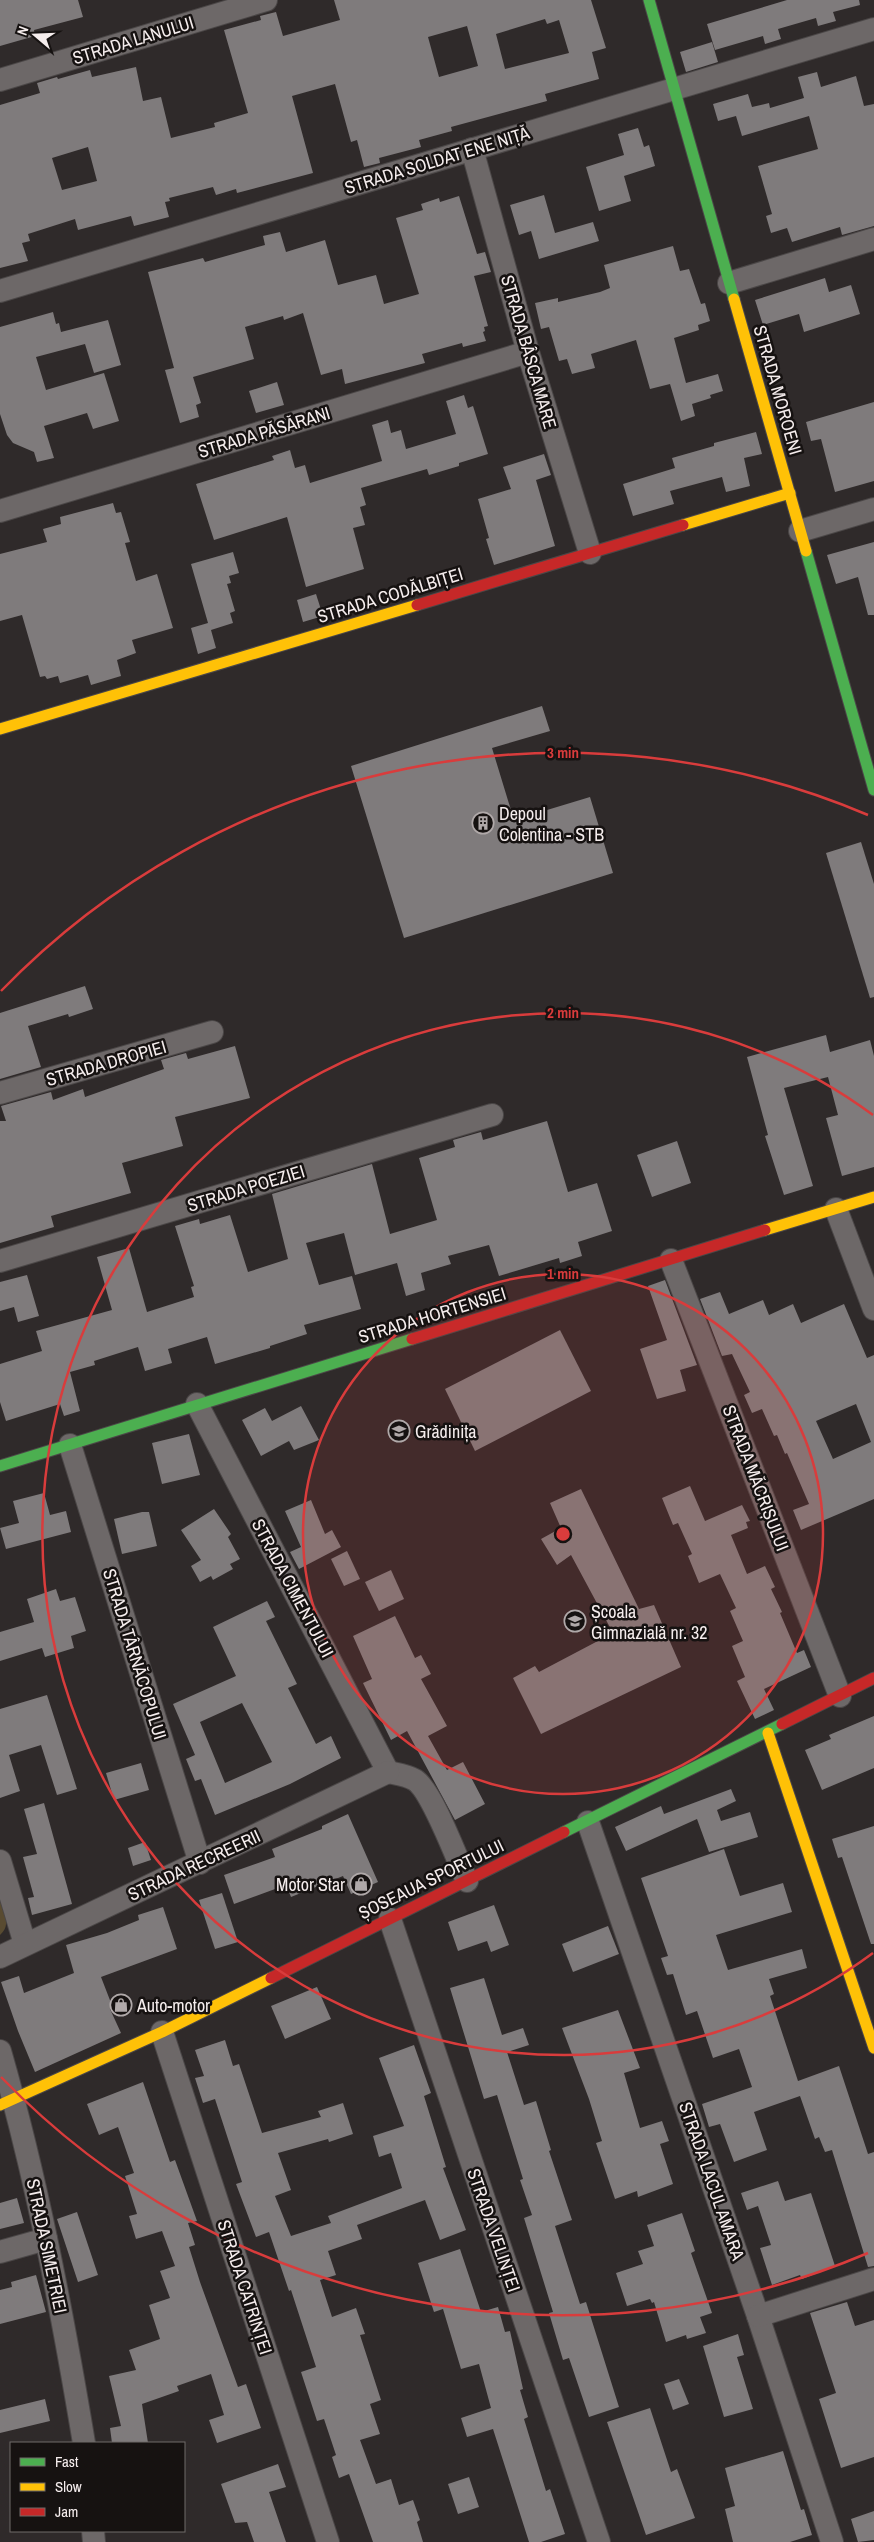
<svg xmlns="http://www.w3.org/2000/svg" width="874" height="2542" viewBox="0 0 874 2542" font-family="'Archivo Narrow',sans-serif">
<rect width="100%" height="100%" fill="#2f2a2a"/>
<path fill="#594b31" d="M0,1897C4,1910 12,1925 0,1935Z"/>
<g fill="#7f7b7c" fill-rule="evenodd">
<path d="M0,0H78L83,17L34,30L35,36L0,46Z"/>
<path d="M334,0H591L606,48L592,52L599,79L545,94L547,101L451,127L452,131L419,140L421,147L379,158L380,163L364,167L357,140L351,142L335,84L292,96L313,173L237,193L236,189L216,195L213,187L169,198L170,201L165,202L169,217L134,226L131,216L78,230L75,219L28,234L30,241L22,243L28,261L0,268V105L40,93L37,83L57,77L58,79L90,70L92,77L136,67L143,101L161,97L171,138L215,127L214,123L248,113L224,30L261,20L260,16L276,12L283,36L340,20ZM545,19L547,24L559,20L569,53L505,69L496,34ZM467,26L478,66L439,77L428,37ZM88,147L97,181L62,190L52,158Z"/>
<path d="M787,0H859L860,5L833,12L836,21L818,26L816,18L778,29L781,39L765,44L763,36L715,50L707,24Z"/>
<path d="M712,42L718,62L686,72L680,52Z"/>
<path d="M817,72L821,87L856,76L864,106L874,104V226L842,235L840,227L792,242L787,228L771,233L766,216L772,214L758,166L818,149L809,116L742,136L736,116L718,121L713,104L748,94L752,107L769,103L770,108L804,98L798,77Z"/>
<path d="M638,128L644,147L649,145L655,166L624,176L631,201L599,211L586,167L624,155L618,134Z"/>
<path d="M544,195L555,233L593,222L599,241L539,259L531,231L519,235L510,205Z"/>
<path d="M459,196L477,254L485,252L491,272L474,276L488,326L484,327L485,331L483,332L486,341L463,347L462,343L422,354L425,363L345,384L342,369L321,375L303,313L284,320L283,316L245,327L254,359L193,377L201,403L196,405L199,417L180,423L165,370L174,368L148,272L203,258L205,262L265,245L263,236L280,232L286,252L325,240L338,285L376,275L384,304L419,294L396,218L423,210L421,204L439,198L440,202Z"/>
<path d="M673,246L680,271L689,269L701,304L705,303L710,321L698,325L699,330L674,338L686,383L718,374L723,391L710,395L711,398L692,404L695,416L681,421L670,384L650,389L636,340L591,354L595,368L572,374L567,359L559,361L549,327L541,329L535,303L558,298V302L600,292L610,288L604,265Z"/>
<path d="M825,278L829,292L851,285L860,314L804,332L799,314L763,325L755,300Z"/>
<path d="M53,312L56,324L59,323L61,332L108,320L121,365L94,373L85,344L36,357L46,390L104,373L119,421L93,429L87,413L44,426L54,458L37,462L34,452L13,443L7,435L0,414V327Z"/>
<path d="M277,382L284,405L256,413L249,391Z"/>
<path d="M464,395L468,408L473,406L488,454L459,463V466L429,475L427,469L361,488L366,505L360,507L365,525L353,528L364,569L306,587L287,517L214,540L196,484L274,460L272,456L290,450L295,468L305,465L310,483L382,461L372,425L388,420L391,433L401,430L406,449L456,434L446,401Z"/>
<path d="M874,402V481L835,492L821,439L811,441L806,422Z"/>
<path d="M756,432L762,454L744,458L750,486L726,492L722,477L670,491L674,504L633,516L623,484L675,468L672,458L714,446V443Z"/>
<path d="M544,454L551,475L536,480L555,546L494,565L486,539L489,538L478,499L511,489L503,467Z"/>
<path d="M113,503L116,513L121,512L130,542L125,543L136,581L157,574L173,628L132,640L136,653L117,660L121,676L91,685L88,675L60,683L58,676L47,679L45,676L40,677L22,615L0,621V554L47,542L43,529L61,524L60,517Z"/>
<path d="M874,542V615H868L858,577L836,584L827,555Z"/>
<path d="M233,552L239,573L229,576L231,583L227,584L235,611L230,613L233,623L211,630L216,648L198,654L191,628L208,623L191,564Z"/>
<path d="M316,594L323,616L303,622L297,600Z"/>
<path d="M542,706L550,731L492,748L514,820L590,797L613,873L404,938L351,766Z"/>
<path d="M861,842L874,884V997L870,998L826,853Z"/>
<path d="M85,986L93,1009L69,1017L68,1014L28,1026L41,1067L0,1079V1013Z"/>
<path d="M826,1035L830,1052L870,1040L874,1056V1167L842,1176L826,1118L838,1115L828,1077L784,1088L813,1186L784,1195L765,1136L768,1135L747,1057Z"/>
<path d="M235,1046L250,1098L175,1117L183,1146L122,1163L131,1193L51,1216L54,1227L0,1243V1121H6L1,1106L51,1092L53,1100L83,1089L85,1097L164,1069L161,1060L186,1053L188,1059Z"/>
<path d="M547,1121L568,1192L597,1183L612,1231L578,1242L582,1256L560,1263L559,1258L499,1276L489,1245L448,1256L451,1264L421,1273L425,1290L406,1296L397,1263L355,1275L344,1233L306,1243L319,1285L352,1276L361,1309L304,1325L307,1334L270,1346V1348L215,1364L207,1337L168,1349L172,1363L145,1371L138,1347L94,1361L95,1365L70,1372L80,1411L64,1416L60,1404L6,1421L0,1402V1364L42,1351L36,1331L112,1310L97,1257L129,1248L147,1312L194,1297L191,1287L194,1286L175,1226L199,1219L200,1224L230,1215L248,1272L288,1259L272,1194L372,1164L390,1234L437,1220L419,1158L455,1147L453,1140L481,1132L483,1140Z"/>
<path d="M677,1141L691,1183L652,1197L637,1155Z"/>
<path d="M27,1275L39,1316L18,1322L14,1307L0,1311V1282Z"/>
<path d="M665,1280L697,1365L680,1370L686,1391L657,1399L640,1349L667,1340L648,1286Z"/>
<path d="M720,1292L729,1314L763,1300L769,1315L793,1304L801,1323L844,1304L867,1358L874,1355V1499L801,1530L793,1510L809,1504L787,1453L785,1454L777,1435L774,1436L762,1409L752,1413L744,1395L750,1392L732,1354L722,1356L700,1299ZM856,1404L871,1442L833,1459L816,1421Z"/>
<path d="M560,1330L591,1391L475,1451L445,1389Z"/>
<path d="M301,1406L319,1440L294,1450L289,1441L261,1456L242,1420L265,1408L272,1421Z"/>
<path d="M189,1434L200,1475L162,1484L152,1443Z"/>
<path d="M690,1486L705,1521L742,1505L750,1521L746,1522L748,1528L731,1535L747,1574L765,1566L775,1587L771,1589L782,1612L780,1613L797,1653L804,1650L811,1667L764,1689L774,1710L755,1719L737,1681L745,1677L732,1646L743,1641L730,1611L736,1608L720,1574L699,1583L688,1556L692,1554L678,1523L673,1525L662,1498Z"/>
<path d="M581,1489L639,1609L654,1605L681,1667L541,1734L513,1678L535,1666L539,1672L613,1633L571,1555L557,1565L541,1539L561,1528L550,1503Z"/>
<path d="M44,1493L50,1515L66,1511L71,1532L6,1549L0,1528L19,1523L13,1501Z"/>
<path d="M311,1500L325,1534L332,1530L341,1547L299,1569L290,1552L301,1547L285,1511Z"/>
<path d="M214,1509L231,1534L228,1537L240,1559L230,1564L233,1569L213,1580L211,1576L200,1582L191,1566L201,1560L181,1530Z"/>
<path d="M142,1512H149L157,1546L122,1554L114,1519Z"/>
<path d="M347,1551L360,1579L344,1586L331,1559Z"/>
<path d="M391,1570L404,1599L379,1611L365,1582Z"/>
<path d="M56,1589L60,1601L75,1597L86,1631L71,1636L74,1648L45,1657L42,1648L0,1661V1632L34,1622L27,1599Z"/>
<path d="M267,1601L275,1617L266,1621L297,1684L288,1688L316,1744L331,1736L341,1758L290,1784L215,1815L201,1779L195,1781L186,1759L195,1755L173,1704L236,1676L213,1627ZM242,1703L272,1762L225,1783L200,1722Z"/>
<path d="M395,1616L415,1658L421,1655L431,1674L421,1679L447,1726L428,1736L447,1770L463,1762L485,1804L455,1820L407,1731L391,1740L363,1683L372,1679L353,1636Z"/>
<path d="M47,1695L77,1789L57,1795L41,1745L9,1755L20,1791L0,1798V1709Z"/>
<path d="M874,1716V1768L822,1790L805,1750L831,1739L829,1735Z"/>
<path d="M141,1763L149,1790L114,1800L106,1773Z"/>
<path d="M731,1789L736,1801L717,1810L721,1821L750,1812L758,1837L709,1852L697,1819L626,1851L615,1827L661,1806L664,1814Z"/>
<path d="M44,1803L72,1904L32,1915L28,1898L34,1897L23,1857L37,1854L24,1809Z"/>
<path d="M348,1814L378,1882L351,1894L343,1876L291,1897L286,1885L234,1904L224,1875L275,1857L272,1849L322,1829V1826Z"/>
<path d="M874,1826V1944H871L842,1857L838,1858L832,1839Z"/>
<path d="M145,1842L151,1860L133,1866L128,1848Z"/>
<path d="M724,1849L740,1896L783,1883L792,1912L716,1935L728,1970L802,1949L807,1968L769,1979L774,1994L770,1996L798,2081L839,2066L868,2154L874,2152V2266L868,2267L832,2150L825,2152L819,2137L815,2139L800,2096L754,2112L767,2150L734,2162L720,2124L709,2127L702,2104L752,2087L739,2049L713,2058L697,2011L686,2015L673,1974L667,1975L661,1958L668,1956L641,1878Z"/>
<path d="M222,1893L238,1942L215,1949L199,1900Z"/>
<path d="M494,1905L509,1945L491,1952L487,1941L458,1951L448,1922Z"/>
<path d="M163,1907L177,1949L101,1977L113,2008L110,2009L121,2033L35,2072L18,2031L1,1982L19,1976L24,1993L74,1973L66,1945L107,1933L139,1920L138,1915Z"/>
<path d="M608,1926L619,1954L573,1972L562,1944Z"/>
<path d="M484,1978L502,2035L523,2028L529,2045L507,2052L524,2105L536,2101L551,2150L549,2151L572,2220L555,2226L580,2304L586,2302L619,2407L589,2417L569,2358L563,2360L549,2313L553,2312L524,2218L532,2215L520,2180L523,2179L497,2095L484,2099L450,1988Z"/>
<path d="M317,1987L331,2019L285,2039L271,2006Z"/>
<path d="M618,2010L640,2068L624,2073L640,2128L662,2121L669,2141L660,2144L673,2184L638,2197L637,2191L615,2199L596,2143L602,2141L589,2099L562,2028Z"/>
<path d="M225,2040L233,2066L239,2064L262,2133L321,2117L318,2111L343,2103L353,2134L329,2142L328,2139L278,2153L291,2190L275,2196L291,2236L331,2223L328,2216L402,2188L391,2153L379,2157L373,2136L404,2126L379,2058L414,2045L431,2093L424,2096L446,2167L443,2168L466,2230L440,2240L425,2200L357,2225L362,2239L328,2251L336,2275L320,2280L332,2317L356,2308L365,2334L360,2335L381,2400L370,2404L380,2434L360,2440L376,2484L391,2479L399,2505L413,2500L420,2520L417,2522L423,2542H373L349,2474L339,2478L332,2457L336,2455L324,2419L317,2421L301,2372L316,2367L291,2290L289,2291L269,2232L256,2237L236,2184L242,2182L215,2099L203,2103L195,2078L204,2076L195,2050Z"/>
<path d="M143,2082L170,2162L175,2160L197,2221L188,2223L195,2245L189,2247L200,2282L238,2387L246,2384L261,2428L217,2443L209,2420L224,2415L211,2374L177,2386L179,2391L142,2404L148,2443H112L110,2428L121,2426L109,2376L136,2370L129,2350L160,2339L149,2305L170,2298L160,2271L175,2266L162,2231L136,2239L129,2216L137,2214L125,2176L134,2173L118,2127L99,2135L87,2104Z"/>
<path d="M778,2181L785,2201L811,2193L835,2266L802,2279L800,2275L772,2285L760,2248L771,2245L758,2206L747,2210L741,2193Z"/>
<path d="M17,2198L24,2223L0,2229V2203Z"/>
<path d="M77,2212L98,2275L78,2282L57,2219Z"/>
<path d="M682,2213L695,2251L691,2253L712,2313L700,2317L706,2333L687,2339L686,2335L666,2342L654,2302L652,2303L650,2299L627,2306L616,2273L643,2264L638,2251L654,2246L647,2225Z"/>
<path d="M460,2249L481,2312L498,2307L505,2332L510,2331L523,2389L520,2390L528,2417L524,2419L546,2491L550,2489L565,2534L541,2542H529L493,2429L467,2437L461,2418L491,2408L479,2364L461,2369L443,2309L434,2312L418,2263Z"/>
<path d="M36,2275L46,2312L0,2324V2290L12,2287L11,2282Z"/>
<path d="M847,2302L855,2326L874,2320V2457L841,2468L819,2399L836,2393L810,2313Z"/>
<path d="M738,2334L744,2355L737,2357L753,2409L724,2417L703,2346Z"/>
<path d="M679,2379L689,2404L673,2410L664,2384Z"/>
<path d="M45,2399L50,2421L0,2433V2410Z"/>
<path d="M650,2408L671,2472L677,2469L695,2518L646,2535L607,2422Z"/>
<path d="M783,2451L801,2510L804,2509L812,2535L790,2542H733L725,2509L735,2506L725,2468Z"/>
<path d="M278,2464L286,2487L269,2492L286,2542H254L247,2522L235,2523L221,2484Z"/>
<path d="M469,2477L479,2507L458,2514L448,2484Z"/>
<path d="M874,2511V2540L858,2542L851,2519Z"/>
</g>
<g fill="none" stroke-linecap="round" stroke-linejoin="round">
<g stroke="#4b4747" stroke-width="24">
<g id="street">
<path d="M0,80L266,0"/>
<path d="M472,149L528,352L590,553"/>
<path d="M729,283L874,239"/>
<path d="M0,291L874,29"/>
<path d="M0,511L528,352"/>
<path d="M800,531L874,509"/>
<path d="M0,1093L212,1032"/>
<path d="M836,1209L874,1309"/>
<path d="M671,1260L840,1696"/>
<path d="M0,1261L492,1115"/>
<path d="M197,1404L388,1772"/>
<path d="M70,1445L200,1863"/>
<path d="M388,1772C397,1774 407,1775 415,1780C432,1791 457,1859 467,1881"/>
<path d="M588,1822L758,2316L832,2542"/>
<path d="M0,1861L25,1944"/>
<path d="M390,1919L599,2542"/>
<path d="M0,1957L388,1772"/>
<path d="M162,2032L328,2542"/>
<path d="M0,2051C37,2180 62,2311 84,2443"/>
<path d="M0,2252L46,2239"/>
<path d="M758,2316L874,2279"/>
<path d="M93,2531L94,2542"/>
</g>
</g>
<g stroke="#4b4747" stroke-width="13">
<g id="fast">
<path d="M649,0L734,299"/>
<path d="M806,551L874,790"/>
<path d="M0,1466L412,1339"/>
<path d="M564,1832L782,1724"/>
</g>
</g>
<g stroke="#4b4747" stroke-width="13">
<g id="slow">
<path d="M734,299L806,551"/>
<path d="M683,525L790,493"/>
<path d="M0,729L417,605"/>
<path d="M765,1230L874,1197"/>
<path d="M768,1733L874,2048"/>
<path d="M0,2105L162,2032L271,1978"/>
</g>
</g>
<g stroke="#4b4747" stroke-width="13">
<g id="jam">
<path d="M417,605L683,525"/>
<path d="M412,1339L765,1230"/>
<path d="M782,1724L874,1678"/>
<path d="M271,1978L564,1832"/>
</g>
</g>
<use href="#street" stroke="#6d6868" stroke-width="22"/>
<use href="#fast" stroke="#4caf50" stroke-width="11"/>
<use href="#slow" stroke="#ffc107" stroke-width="11"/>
<use href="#jam" stroke="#c62828" stroke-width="11"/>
</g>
<circle cx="563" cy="1534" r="260" fill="#d93c3c" fill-opacity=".12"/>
<g fill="none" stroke="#d93c3c" stroke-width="2.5">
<circle cx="563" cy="1534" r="260"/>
<path d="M873 1953A521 521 0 1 1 873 1115"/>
<path d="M868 2253A781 781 0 0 1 1 2077M1 991A781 781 0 0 1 868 815"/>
</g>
<defs>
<g id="building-ring" transform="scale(1.125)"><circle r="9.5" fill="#161211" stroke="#b0a9a9" stroke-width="1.5"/><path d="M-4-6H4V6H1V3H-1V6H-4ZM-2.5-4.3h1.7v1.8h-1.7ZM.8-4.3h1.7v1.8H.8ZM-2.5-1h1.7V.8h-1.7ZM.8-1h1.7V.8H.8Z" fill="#b0a9a9"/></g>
<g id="school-ring" transform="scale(1.125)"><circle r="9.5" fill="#161211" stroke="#b0a9a9" stroke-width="1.5"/><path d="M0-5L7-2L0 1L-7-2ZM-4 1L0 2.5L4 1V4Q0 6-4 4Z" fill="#b0a9a9"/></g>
<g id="shop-ring" transform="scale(1.125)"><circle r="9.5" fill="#161211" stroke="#b0a9a9" stroke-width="1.5"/><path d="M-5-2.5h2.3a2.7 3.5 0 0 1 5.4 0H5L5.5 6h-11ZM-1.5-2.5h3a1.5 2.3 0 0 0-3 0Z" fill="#b0a9a9"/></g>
</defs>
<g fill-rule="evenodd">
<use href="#building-ring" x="483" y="823"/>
<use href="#school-ring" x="399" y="1431"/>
<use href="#school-ring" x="575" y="1621"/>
<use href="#shop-ring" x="361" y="1884"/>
<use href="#shop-ring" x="121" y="2005"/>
</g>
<g text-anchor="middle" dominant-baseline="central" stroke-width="5" stroke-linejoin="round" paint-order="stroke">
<g font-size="18" fill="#f5eded" stroke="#161211">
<text transform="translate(133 40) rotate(-17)">STRADA LANULUI</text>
<text transform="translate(437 160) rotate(-17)">STRADA SOLDAT ENE NIȚĂ</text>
<text transform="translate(529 352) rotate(74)">STRADA BÂSCA MARE</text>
<text transform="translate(778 390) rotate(74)">STRADA MOROENI</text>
<text transform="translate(264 432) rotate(-17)">STRADA PĂSĂRANI</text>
<text transform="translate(390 595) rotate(-17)">STRADA CODĂLBIȚEI</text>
<text transform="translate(106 1063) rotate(-16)">STRADA DROPIEI</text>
<text transform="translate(246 1188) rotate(-17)">STRADA POEZIEI</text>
<text transform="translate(432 1315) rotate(-17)">STRADA HORTENSIEI</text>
<text transform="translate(756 1478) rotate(69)">STRADA MĂCRIȘULUI</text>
<text transform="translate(293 1588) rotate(62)">STRADA CIMENTULUI</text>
<text transform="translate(135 1654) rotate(73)">STRADA TÂRNĂCOPULUI</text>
<text transform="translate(194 1865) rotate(-25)">STRADA RECREERII</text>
<text transform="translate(431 1879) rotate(-26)">ȘOSEAUA SPORTULUI</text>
<text transform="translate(712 2181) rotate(71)">STRADA LACUL AMARA</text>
<text transform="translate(494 2230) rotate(71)">STRADA VELINȚEI</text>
<text transform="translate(47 2246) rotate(78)">STRADA SIMETRIEI</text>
<text transform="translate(245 2287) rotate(72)">STRADA CATRINȚEI</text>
</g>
<g font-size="18" fill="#f5eded" stroke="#161211" text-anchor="start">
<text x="499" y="813">Depoul<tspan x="499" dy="21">Colentina - STB</tspan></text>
<text x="415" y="1431">Grădinița</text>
<text x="591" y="1611">Școala<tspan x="591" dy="21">Gimnazială nr. 32</tspan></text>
<text x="345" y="1884" text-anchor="end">Motor Star</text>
<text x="137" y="2005">Auto-motor</text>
</g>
</g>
<circle cx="563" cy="1534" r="8" fill="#d93c3c" stroke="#161211" stroke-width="2.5"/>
<g font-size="15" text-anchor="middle" font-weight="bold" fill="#d93c3c" stroke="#161211" stroke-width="5" stroke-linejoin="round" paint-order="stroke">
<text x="563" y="758">3 min</text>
<text x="563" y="1018">2 min</text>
<text x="563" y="1279">1 min</text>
</g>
<rect x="10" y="2442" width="175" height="90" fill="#161211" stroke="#6f6a69"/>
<rect x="20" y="2458" width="25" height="8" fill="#4caf50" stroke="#6f6a69"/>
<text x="55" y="2467" font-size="15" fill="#f5eded">Fast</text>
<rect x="20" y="2483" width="25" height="8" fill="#ffc107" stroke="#6f6a69"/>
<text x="55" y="2492" font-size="15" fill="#f5eded">Slow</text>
<rect x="20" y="2508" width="25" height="8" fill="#c62828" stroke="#6f6a69"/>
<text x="55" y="2517" font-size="15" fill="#f5eded">Jam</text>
<g transform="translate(35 35) rotate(289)" stroke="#161211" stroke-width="4" paint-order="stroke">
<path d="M0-4L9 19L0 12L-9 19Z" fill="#f5eded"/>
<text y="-8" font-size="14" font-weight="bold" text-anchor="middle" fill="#f5eded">N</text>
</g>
</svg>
